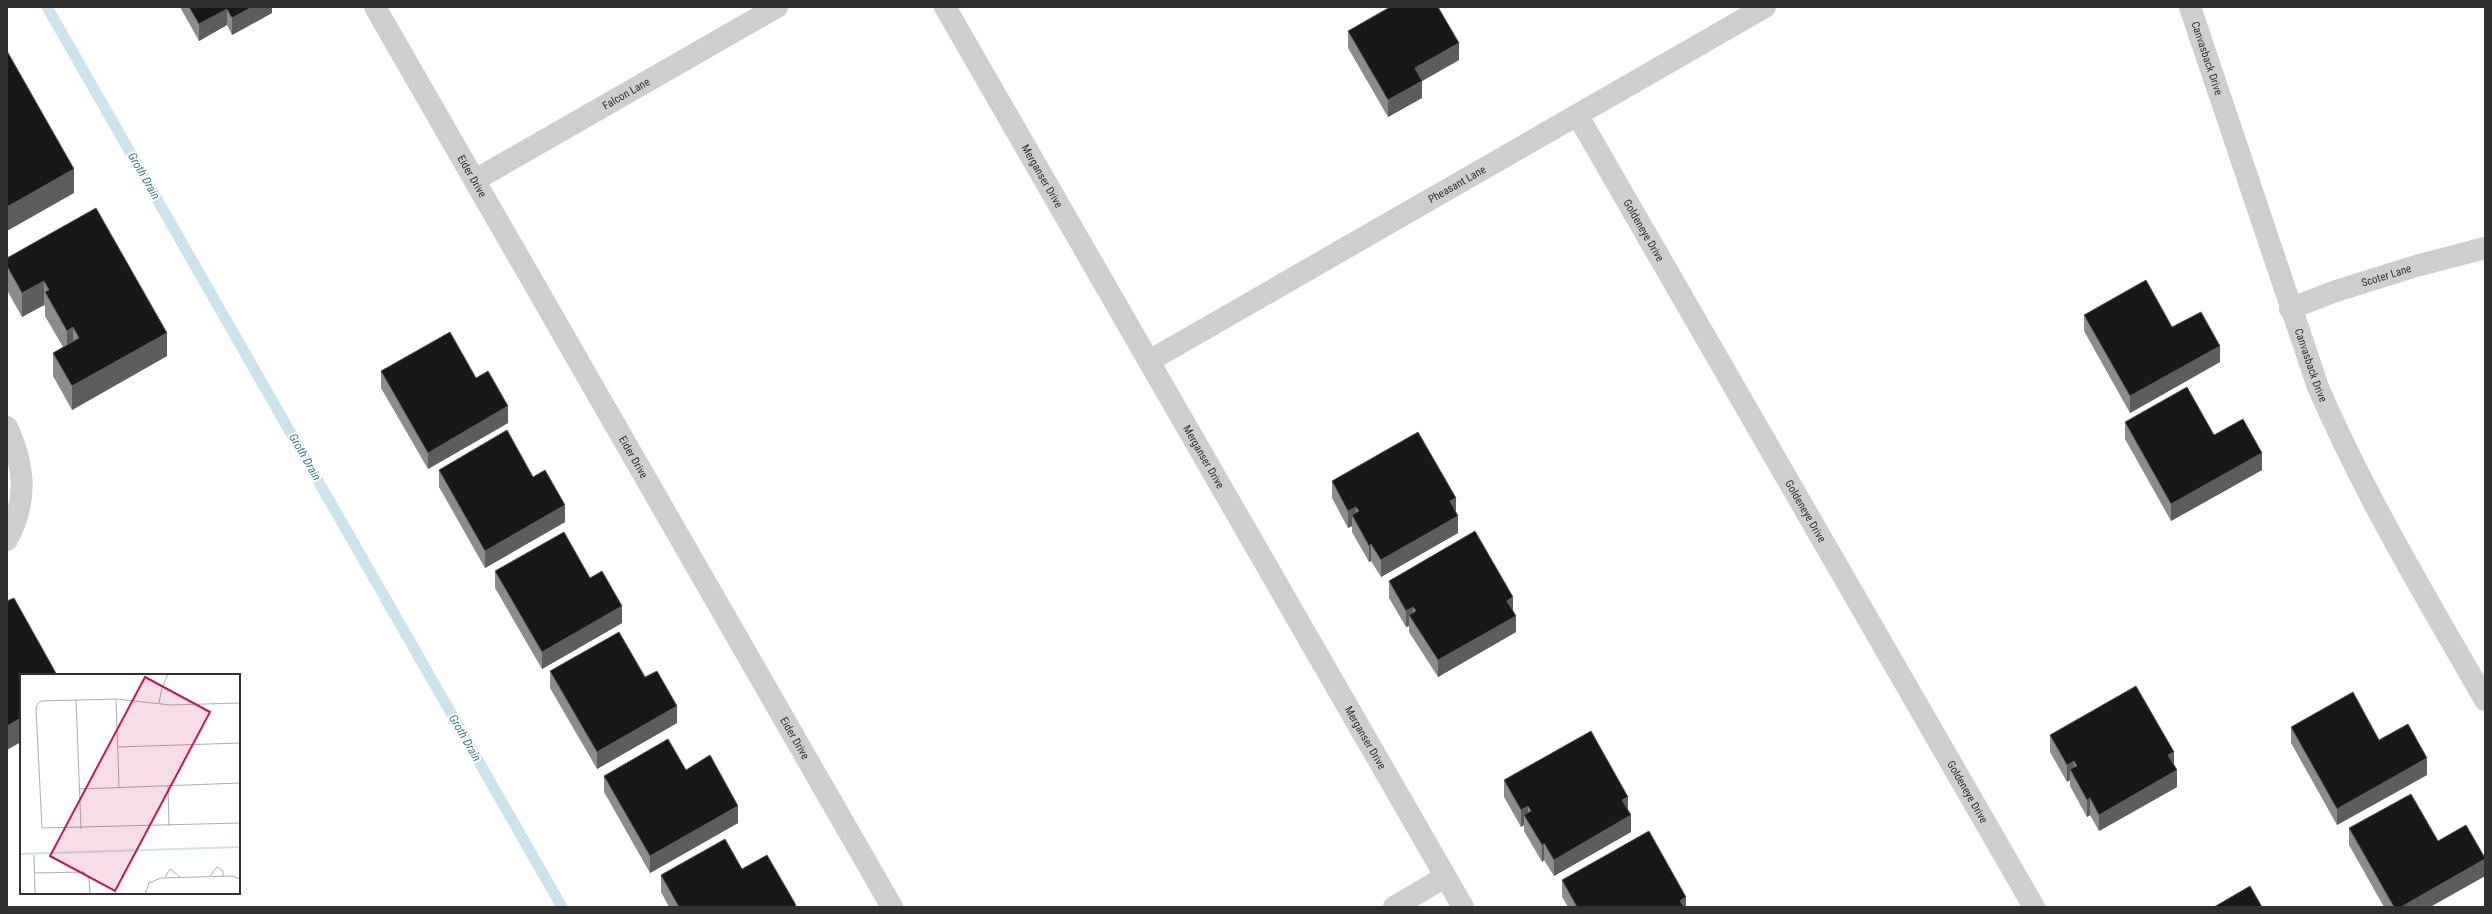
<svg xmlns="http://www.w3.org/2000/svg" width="2492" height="914" viewBox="0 0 2492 914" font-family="'Roboto Condensed',sans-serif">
<rect width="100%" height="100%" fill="#fff"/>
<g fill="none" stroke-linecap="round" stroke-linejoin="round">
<path stroke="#cce4ec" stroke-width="11" d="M47,7L562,907"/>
<g stroke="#cecece" stroke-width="22">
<path id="s1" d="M375,7L892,907"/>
<path id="s2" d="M945,7L1463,907"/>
<path id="s3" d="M2190,7L2318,387C2365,496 2426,597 2485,700"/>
<path id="s4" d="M1578,116L2034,907"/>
<path id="s5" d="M475,180L777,7"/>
<path id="s6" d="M2290,309L2333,292L2416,266L2485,248"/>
<path id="s7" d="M1149,361L1765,7"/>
<path d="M7,427C25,467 28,500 7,540"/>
<path d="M1394,907L1445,877"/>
</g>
</g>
<g fill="#8c8c8c">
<path d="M180,7H272V13L232,35L227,25L199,41Z"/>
<path d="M1348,31L1459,60L1422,81V98L1388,117L1348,48Z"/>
<path d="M7,258L167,356L72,410L53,376V353L63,347L45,316V307L44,305L22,317L7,290Z"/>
<path d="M2084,315L2172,327L2220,362L2130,413L2084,331Z"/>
<path d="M381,371L476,378L508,423L428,469L381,388Z"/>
<path d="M2125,422L2214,435L2262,470L2171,521L2125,439Z"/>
<path d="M439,470L533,477L565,522L485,568L439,487Z"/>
<path d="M1332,481L1456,512L1458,533L1381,577L1371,561L1369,562L1352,532V526L1348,528L1332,498Z"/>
<path d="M495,571L590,578L622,623L542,669L495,588Z"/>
<path d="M1389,581L1513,611L1516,632L1438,677L1409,632V626L1406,627L1389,598Z"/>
<path d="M550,671L645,677L677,723L597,769L550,688Z"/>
<path d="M2291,727L2379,740L2427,775L2337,825L2291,743Z"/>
<path d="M2050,735L2174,765L2177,787L2099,831L2090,815L2087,817L2070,786V780L2067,782L2050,752Z"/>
<path d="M686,770L738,823L650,873L604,792V776Z"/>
<path d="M1504,780L1628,810L1631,832L1554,876L1544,860L1542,862L1524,831V825L1521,827L1504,797Z"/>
<path d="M2349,828L2438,841L2485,858V876L2430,907H2384L2349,845Z"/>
<path d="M742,869L796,907H669L661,892V875Z"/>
<path d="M1562,880L1686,907H1568L1562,897Z"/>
</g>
<g fill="#5d5d5d">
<path d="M252,7H272V13L232,35V18Z"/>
<path d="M227,9V25L199,41V24Z"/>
<path d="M1459,43V60L1415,85V68Z"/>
<path d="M1422,81V98L1388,117V100Z"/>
<path d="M74,169V193L7,231V207Z"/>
<path d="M44,281V305L22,317V293Z"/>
<path d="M73,327V351L67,355V331Z"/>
<path d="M167,333V356L72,410V386Z"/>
<path d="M2220,346V362L2130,413V396Z"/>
<path d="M508,406V423L428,469V453Z"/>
<path d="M2262,453V470L2171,521V504Z"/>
<path d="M1456,498V514L1450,501Z"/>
<path d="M565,505V522L485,568V551Z"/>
<path d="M1356,507V522L1352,515V526L1348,528V511Z"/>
<path d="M1458,516V533L1381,577V560Z"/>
<path d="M1371,544V561L1369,562V546Z"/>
<path d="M1513,597V614L1507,601Z"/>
<path d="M622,606V623L542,669V652Z"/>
<path d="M1413,607V621L1409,615V626L1406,627V611Z"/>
<path d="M1516,616V632L1438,677V660Z"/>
<path d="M677,706V723L597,769V752Z"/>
<path d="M21,718V742L7,750V726Z"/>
<path d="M2174,752V769L2168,755Z"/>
<path d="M2427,758V775L2337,825V809Z"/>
<path d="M2074,761V777L2070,769V780L2067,782V765Z"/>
<path d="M2177,770V787L2099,831V815Z"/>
<path d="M1628,797V814L1622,800Z"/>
<path d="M2090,798V815L2087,817V800Z"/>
<path d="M738,806V823L650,873V856Z"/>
<path d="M1528,806V822L1524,815V825L1521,827V810Z"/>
<path d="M1631,815V832L1554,876V860Z"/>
<path d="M1544,843V860L1542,862V845Z"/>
<path d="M2485,859V876L2430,907H2401Z"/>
<path d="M1686,897V907H1680V901Z"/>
</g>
<g fill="#181818" stroke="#5d5d5d">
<path d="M189,7H252L232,18L227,9L199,24Z"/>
<path d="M1390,7H1438L1459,43L1415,68L1422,81L1388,100L1348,31Z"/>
<path d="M7,51L74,169L7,207Z"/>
<path d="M96,208L167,333L72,386L53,353L79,338L73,327L67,331L45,292L49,290L44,281L22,293L7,266V258Z"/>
<path d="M2146,280L2172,327L2201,312L2220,346L2130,396L2084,315Z"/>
<path d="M450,332L476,378L488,371L508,406L428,453L381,371Z"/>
<path d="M2187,387L2214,435L2243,419L2262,453L2171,504L2125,422Z"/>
<path d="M507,430L533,477L545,470L565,505L485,551L439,470Z"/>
<path d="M1418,432L1456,498L1450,501L1458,516L1381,560L1371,544L1369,546L1352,515L1359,511L1356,507L1348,511L1332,481Z"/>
<path d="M1475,531L1513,597L1507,601L1516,616L1438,660L1409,615L1416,611L1413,607L1406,611L1389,581Z"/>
<path d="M564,532L590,578L602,571L622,606L542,652L495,571Z"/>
<path d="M14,598L57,675H21V718L7,726V601Z"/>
<path d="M619,632L645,677L657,671L677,706L597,752L550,671Z"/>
<path d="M2136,686L2174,752L2168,755L2177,770L2099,815L2090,798L2087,800L2070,769L2077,766L2074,761L2067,765L2050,735Z"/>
<path d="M2353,692L2379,740L2408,724L2427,758L2337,809L2291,727Z"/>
<path d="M1591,731L1628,797L1622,800L1631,815L1554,860L1544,843L1542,845L1524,815L1531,811L1528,806L1521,810L1504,780Z"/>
<path d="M668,739L686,770L710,755L738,806L650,856L604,776Z"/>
<path d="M2411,794L2438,841L2466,825L2485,858V859L2401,907H2394L2349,828Z"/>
<path d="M1649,831L1686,897L1680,901L1684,907H1587L1586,906L1585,907H1577L1562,880Z"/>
<path d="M725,839L742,869L767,855L796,905L793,907H679L661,875Z"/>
<path d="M2250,886L2262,907H2214Z"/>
</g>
<g text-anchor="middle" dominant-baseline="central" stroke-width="4" stroke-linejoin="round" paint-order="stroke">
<g font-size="11" fill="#313131" stroke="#fff">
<text stroke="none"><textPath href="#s3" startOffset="54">Canvasback Drive</textPath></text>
<text stroke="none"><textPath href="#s5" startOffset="174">Falcon Lane</textPath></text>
<text stroke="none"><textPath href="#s1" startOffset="195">Eider Drive</textPath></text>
<text stroke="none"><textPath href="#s2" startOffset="195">Merganser Drive</textPath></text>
<text stroke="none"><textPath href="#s7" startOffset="355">Pheasant Lane</textPath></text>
<text stroke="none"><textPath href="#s4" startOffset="132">Goldeneye Drive</textPath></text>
<text stroke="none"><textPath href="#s6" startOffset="102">Scoter Lane</textPath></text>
<text stroke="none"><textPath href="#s3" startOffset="378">Canvasback Drive</textPath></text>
<text stroke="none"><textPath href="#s1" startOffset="519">Eider Drive</textPath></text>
<text stroke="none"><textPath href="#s2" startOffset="519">Merganser Drive</textPath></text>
<text stroke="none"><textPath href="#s4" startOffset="456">Goldeneye Drive</textPath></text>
<text stroke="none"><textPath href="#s1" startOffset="843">Eider Drive</textPath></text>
<text stroke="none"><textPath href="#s2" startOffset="843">Merganser Drive</textPath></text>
<text stroke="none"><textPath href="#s4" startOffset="780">Goldeneye Drive</textPath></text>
</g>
<g font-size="12" font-style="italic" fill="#407d91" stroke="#fff">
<text transform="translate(144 176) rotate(60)">Groth Drain</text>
<text transform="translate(305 457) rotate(60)">Groth Drain</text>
<text transform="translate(465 738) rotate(60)">Groth Drain</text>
</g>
</g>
<g transform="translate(20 674)">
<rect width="220" height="220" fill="#fff"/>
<path fill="none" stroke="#cce4ec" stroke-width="2" d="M0,180L220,173"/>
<path fill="none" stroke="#adadad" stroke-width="1" d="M67,0H83M96,25L99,113M56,26L61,155M139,29L142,14L148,0M220,29L151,31L96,25L22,27L18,29L16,34L22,154L220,149M98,73L220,69M148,112L149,152M60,115L220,109M14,181L15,220M15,199L64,198L69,204L70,220M190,202L197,193L203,197V202M145,203L150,195L160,203M125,220L129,209L141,204L213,202L220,205"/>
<path fill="#c2185b" fill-opacity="0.15" stroke="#c2185b" stroke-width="2" d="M125,3L190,38L95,217L30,182Z"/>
<rect width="220" height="220" fill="none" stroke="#313131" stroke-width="2"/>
</g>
<rect width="2492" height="914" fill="none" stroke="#313131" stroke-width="16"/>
</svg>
